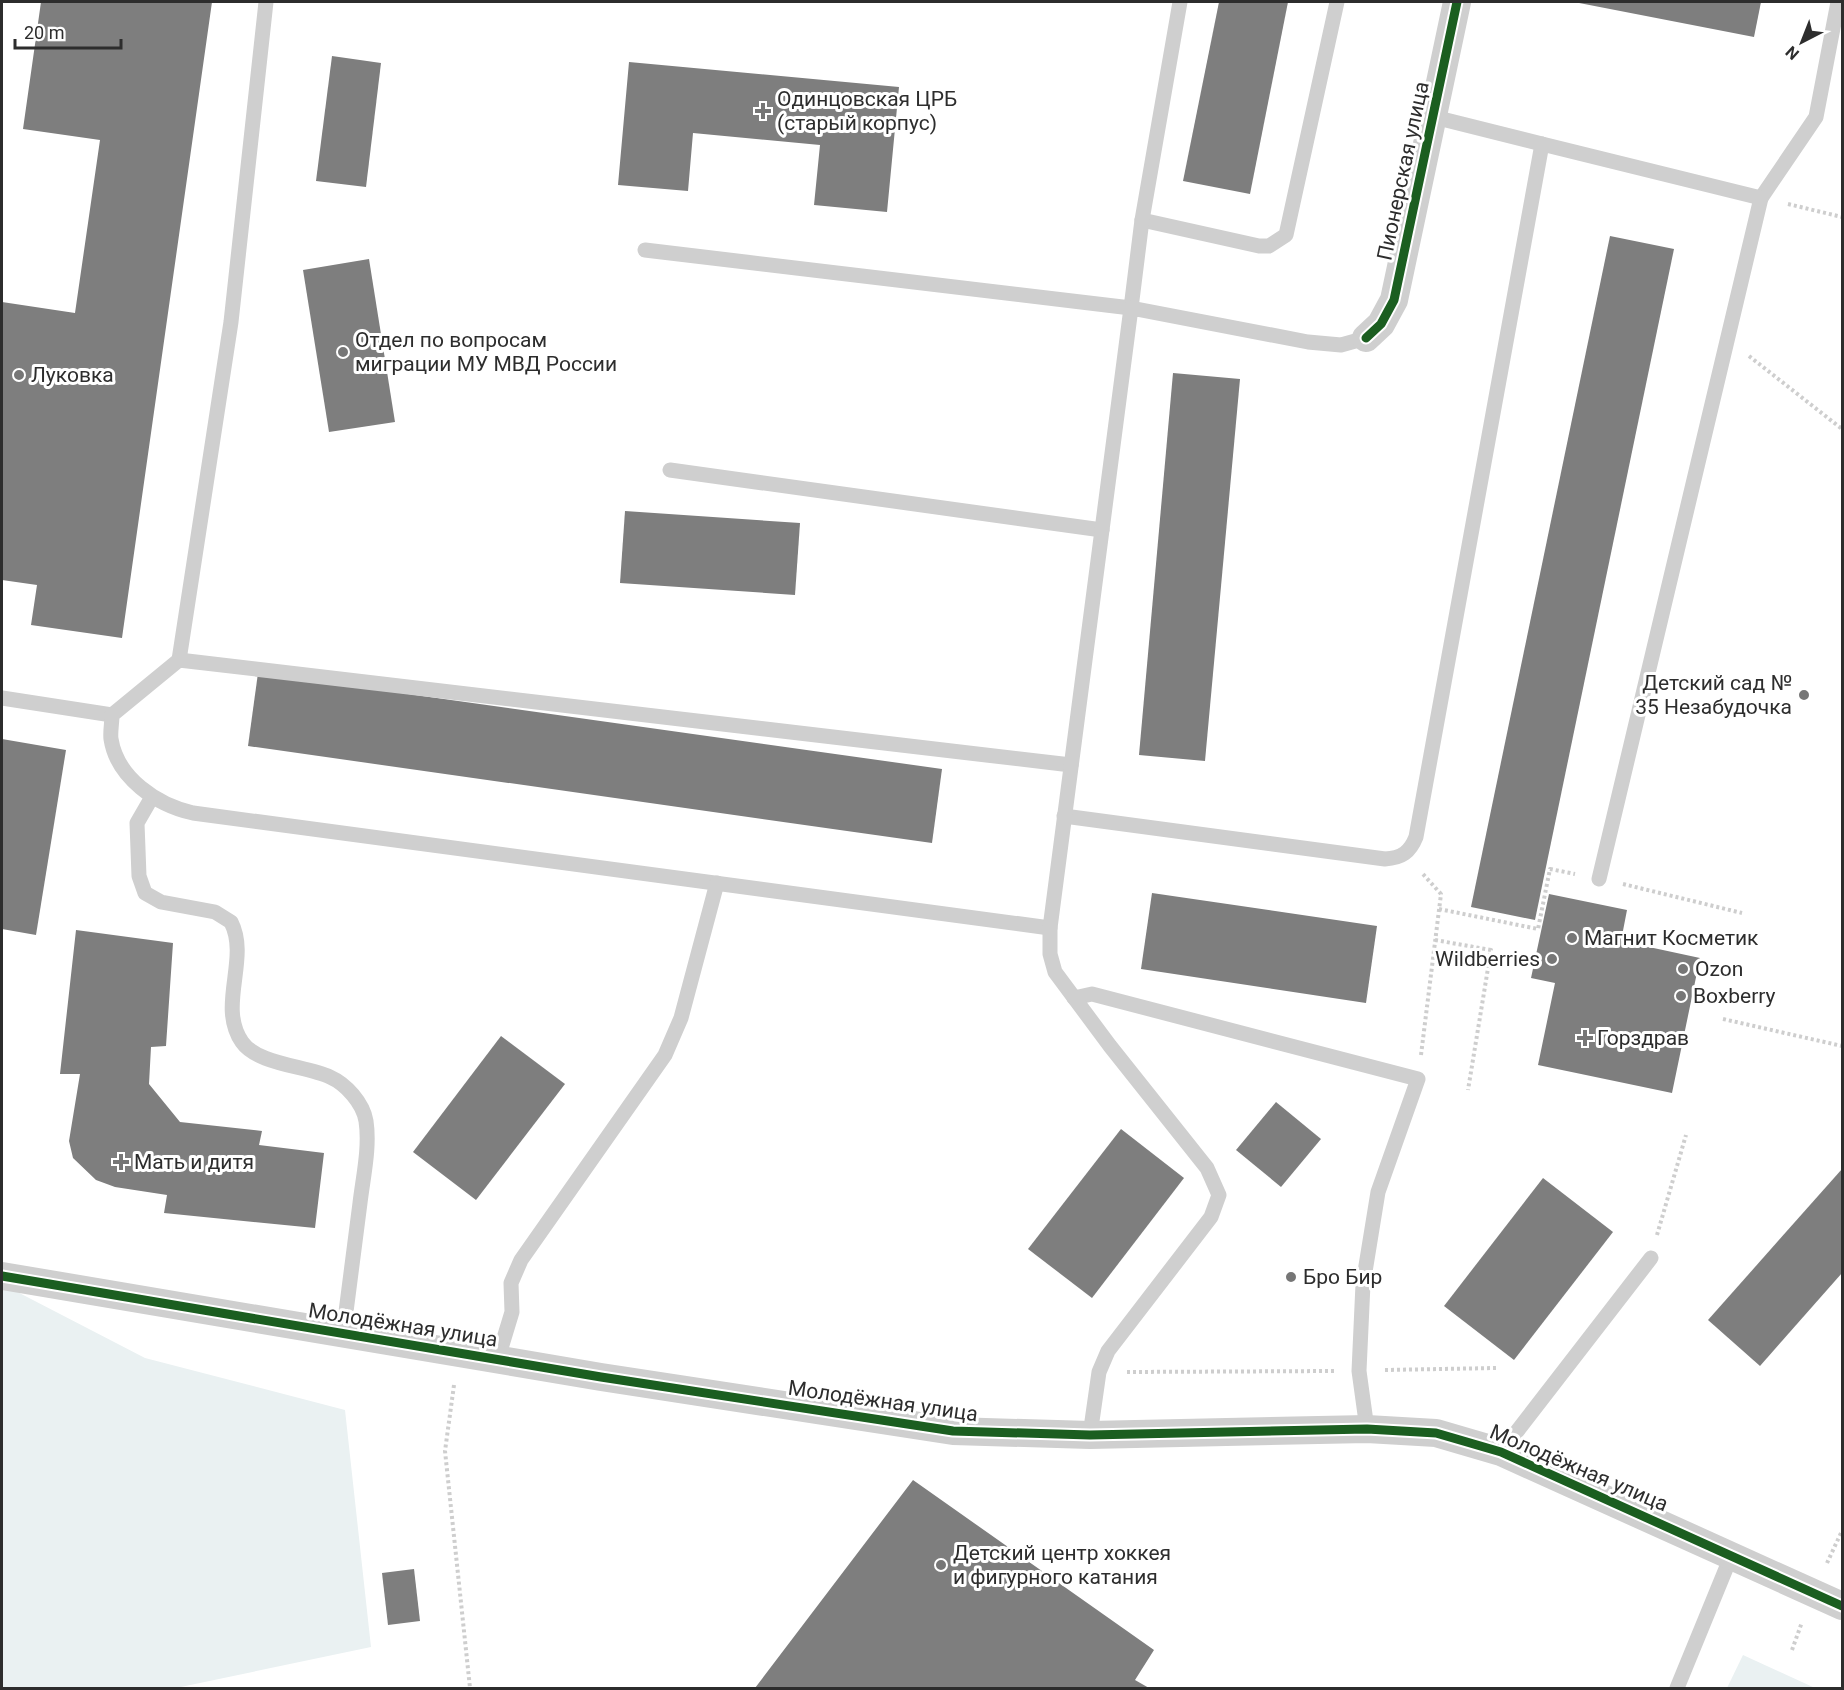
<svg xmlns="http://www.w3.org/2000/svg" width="1844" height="1690" viewBox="0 0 1844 1690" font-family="Roboto,sans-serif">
<rect width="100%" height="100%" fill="#fff"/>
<g fill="#eaf1f2">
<path d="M2,1284L145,1358L345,1410L371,1647L176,1688H2Z"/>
<path d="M1743,1655L1815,1688H1727Z"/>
</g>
<g fill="#7e7e7e">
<path d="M41,2H212L122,638L31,625L37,585L2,580V302L75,313L100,140L23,129Z"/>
<path d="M1219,2H1288L1250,194L1183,181Z"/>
<path d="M1574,2H1761L1754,37Z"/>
<path d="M332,56L381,63L366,187L316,181Z"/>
<path d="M629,62L899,87L887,212L814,205L820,145L693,133L688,191L618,185Z"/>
<path d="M1610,236L1674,249L1535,920L1471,907Z"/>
<path d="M369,259L395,422L329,432L303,270Z"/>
<path d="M1173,373L1240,379L1205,761L1139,755Z"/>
<path d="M625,511L800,523L795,595L620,583Z"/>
<path d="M258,673L942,769L932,843L248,746Z"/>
<path d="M2,739L66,750L36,935L2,929Z"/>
<path d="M1152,893L1377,926L1366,1003L1141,969Z"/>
<path d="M1549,894L1627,910L1621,941L1700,958L1672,1093L1538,1065L1555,983L1531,978Z"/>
<path d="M76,930L173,943L166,1046L151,1047L149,1084L180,1122L262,1131L259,1145L324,1153L315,1228L164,1213L167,1195L115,1187L96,1180L73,1158L69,1141L80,1074H60Z"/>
<path d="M501,1036L565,1084L476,1200L413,1152Z"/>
<path d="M1276,1102L1321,1139L1281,1187L1236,1150Z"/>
<path d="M1121,1129L1184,1178L1092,1298L1028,1249Z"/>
<path d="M1842,1169V1273L1760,1366L1708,1320Z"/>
<path d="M1543,1178L1613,1232L1514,1360L1444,1306Z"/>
<path d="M913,1480L1154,1650L1135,1680L1149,1688H755Z"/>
<path d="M414,1569L420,1621L388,1625L382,1573Z"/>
</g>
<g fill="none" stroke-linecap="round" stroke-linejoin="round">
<g stroke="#cecece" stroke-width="4" stroke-dasharray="3 3" stroke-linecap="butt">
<path d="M1788,204L1842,217"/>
<path d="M1749,356L1842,429"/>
<path d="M1623,884L1742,913"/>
<path d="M1439,909L1538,929L1550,869L1575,874"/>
<path d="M1435,940L1491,950L1468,1090"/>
<path d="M1723,1019L1842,1046"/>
<path d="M1421,1055L1441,894L1422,873"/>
<path d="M1657,1235L1686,1135"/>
<path d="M1385,1370L1496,1368"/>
<path d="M1127,1372L1335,1371"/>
<path d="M454,1385L445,1451L470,1688"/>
<path d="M1827,1563L1841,1533"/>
<path d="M1792,1650L1802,1622"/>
</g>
<g stroke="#cfcfcf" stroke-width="15">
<path d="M1434,117L1542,144"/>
<path d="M1761,198L1816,117L1838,2"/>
<path d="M1142,220L1259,246H1269L1286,235L1337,2"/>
<path d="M645,250L1131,308L1142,220L1180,2"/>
<path d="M670,470L1102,530"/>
<path d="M179,660L231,322L266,2"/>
<path d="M2,698L112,715"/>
<path d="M152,797L137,823L139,876L145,893L161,902L215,912L231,922C250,959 217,1006 242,1042C257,1064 306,1066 330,1077C346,1084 363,1103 366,1121C370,1148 363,1177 360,1203C354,1247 349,1291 343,1335"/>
<path d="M1064,816L1385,859C1402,858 1410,852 1416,837L1542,144L1761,198L1599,879"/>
<path d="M1050,928L193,813C157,805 117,778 111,739C110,732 112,723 112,715L179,660L1071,765"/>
<path d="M1074,998L1092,994L1418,1079L1378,1192L1363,1284L1359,1371L1367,1429"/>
<path d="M498,1358L512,1312L511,1283L521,1260L665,1055L681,1018L717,883"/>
<path d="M1090,1435L1099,1372L1108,1351L1211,1217L1219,1195L1207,1168L1110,1046L1055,972L1050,954V928L1131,308L1308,342L1341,345L1366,338"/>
<path d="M1501,1452L1651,1258"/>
<path d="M1677,1688L1732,1554"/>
</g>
<g stroke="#cfcfcf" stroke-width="28">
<path d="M1366,338L1381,324L1394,300L1457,2"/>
<path d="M2,1276L601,1377L953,1431L1090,1435L1367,1429L1436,1433L1501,1452L1842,1606"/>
</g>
<g stroke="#fff" stroke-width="13">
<g id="cycleway">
<path d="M1366,338L1381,324L1394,300L1457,2"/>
<path d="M2,1276L601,1377L953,1431L1090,1435L1367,1429L1436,1433L1501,1452L1842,1606"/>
</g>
</g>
<use href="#cycleway" stroke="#1b5e20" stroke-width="9"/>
</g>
<g fill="#767676" stroke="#fff" stroke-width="2">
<path d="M760 102h6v6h6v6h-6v6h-6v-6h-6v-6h6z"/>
<circle cx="343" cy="352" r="6"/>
<circle cx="19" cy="375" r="6"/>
<circle cx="1804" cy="695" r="6"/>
<circle cx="1572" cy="938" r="6"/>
<circle cx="1552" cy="959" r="6"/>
<circle cx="1683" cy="969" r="6"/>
<circle cx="1681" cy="996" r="6"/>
<path d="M1582 1029h6v6h6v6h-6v6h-6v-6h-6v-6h6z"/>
<path d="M118 1153h6v6h6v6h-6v6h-6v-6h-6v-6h6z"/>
<circle cx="1291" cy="1277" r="6"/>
<circle cx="941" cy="1565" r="6"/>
</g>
<g text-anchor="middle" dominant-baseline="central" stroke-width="6" stroke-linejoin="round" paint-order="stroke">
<g font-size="21" fill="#2d2d2d" stroke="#fff" text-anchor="start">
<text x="777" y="99">Одинцовская ЦРБ<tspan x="777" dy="24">(старый корпус)</tspan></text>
<text x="355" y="340">Отдел по вопросам<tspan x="355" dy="24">миграции МУ МВД России</tspan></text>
<text x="31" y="375">Луковка</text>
<text x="1792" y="683" text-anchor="end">Детский сад №<tspan x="1792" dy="24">35 Незабудочка</tspan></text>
<text x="1584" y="938">Магнит Косметик</text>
<text x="1540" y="959" text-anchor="end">Wildberries</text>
<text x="1695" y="969">Ozon</text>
<text x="1693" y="996">Boxberry</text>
<text x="1597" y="1038">Горздрав</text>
<text x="134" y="1162">Мать и дитя</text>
<text x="1303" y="1277">Бро Бир</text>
<text x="953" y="1553">Детский центр хоккея<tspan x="953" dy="24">и фигурного катания</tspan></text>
</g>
<g font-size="21" fill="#2d2d2d" stroke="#fff">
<text transform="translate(1403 171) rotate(-78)">Пионерская улица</text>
<text transform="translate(403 1325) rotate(9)">Молодёжная улица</text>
<text transform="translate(883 1401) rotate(8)">Молодёжная улица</text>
<text transform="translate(1579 1468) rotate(23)">Молодёжная улица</text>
</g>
</g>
<rect width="1844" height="1690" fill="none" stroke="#2d2d2d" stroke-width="6"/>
<g transform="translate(1802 42) rotate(222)" stroke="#ffffff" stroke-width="4.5" paint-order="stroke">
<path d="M0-4.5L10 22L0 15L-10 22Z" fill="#2d2d2d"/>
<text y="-9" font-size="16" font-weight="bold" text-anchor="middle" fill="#2d2d2d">N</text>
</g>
<path d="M15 39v9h106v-9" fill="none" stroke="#2d2d2d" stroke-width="3"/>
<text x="24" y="39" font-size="18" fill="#2d2d2d" stroke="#ffffff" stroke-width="4.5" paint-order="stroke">20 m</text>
</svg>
